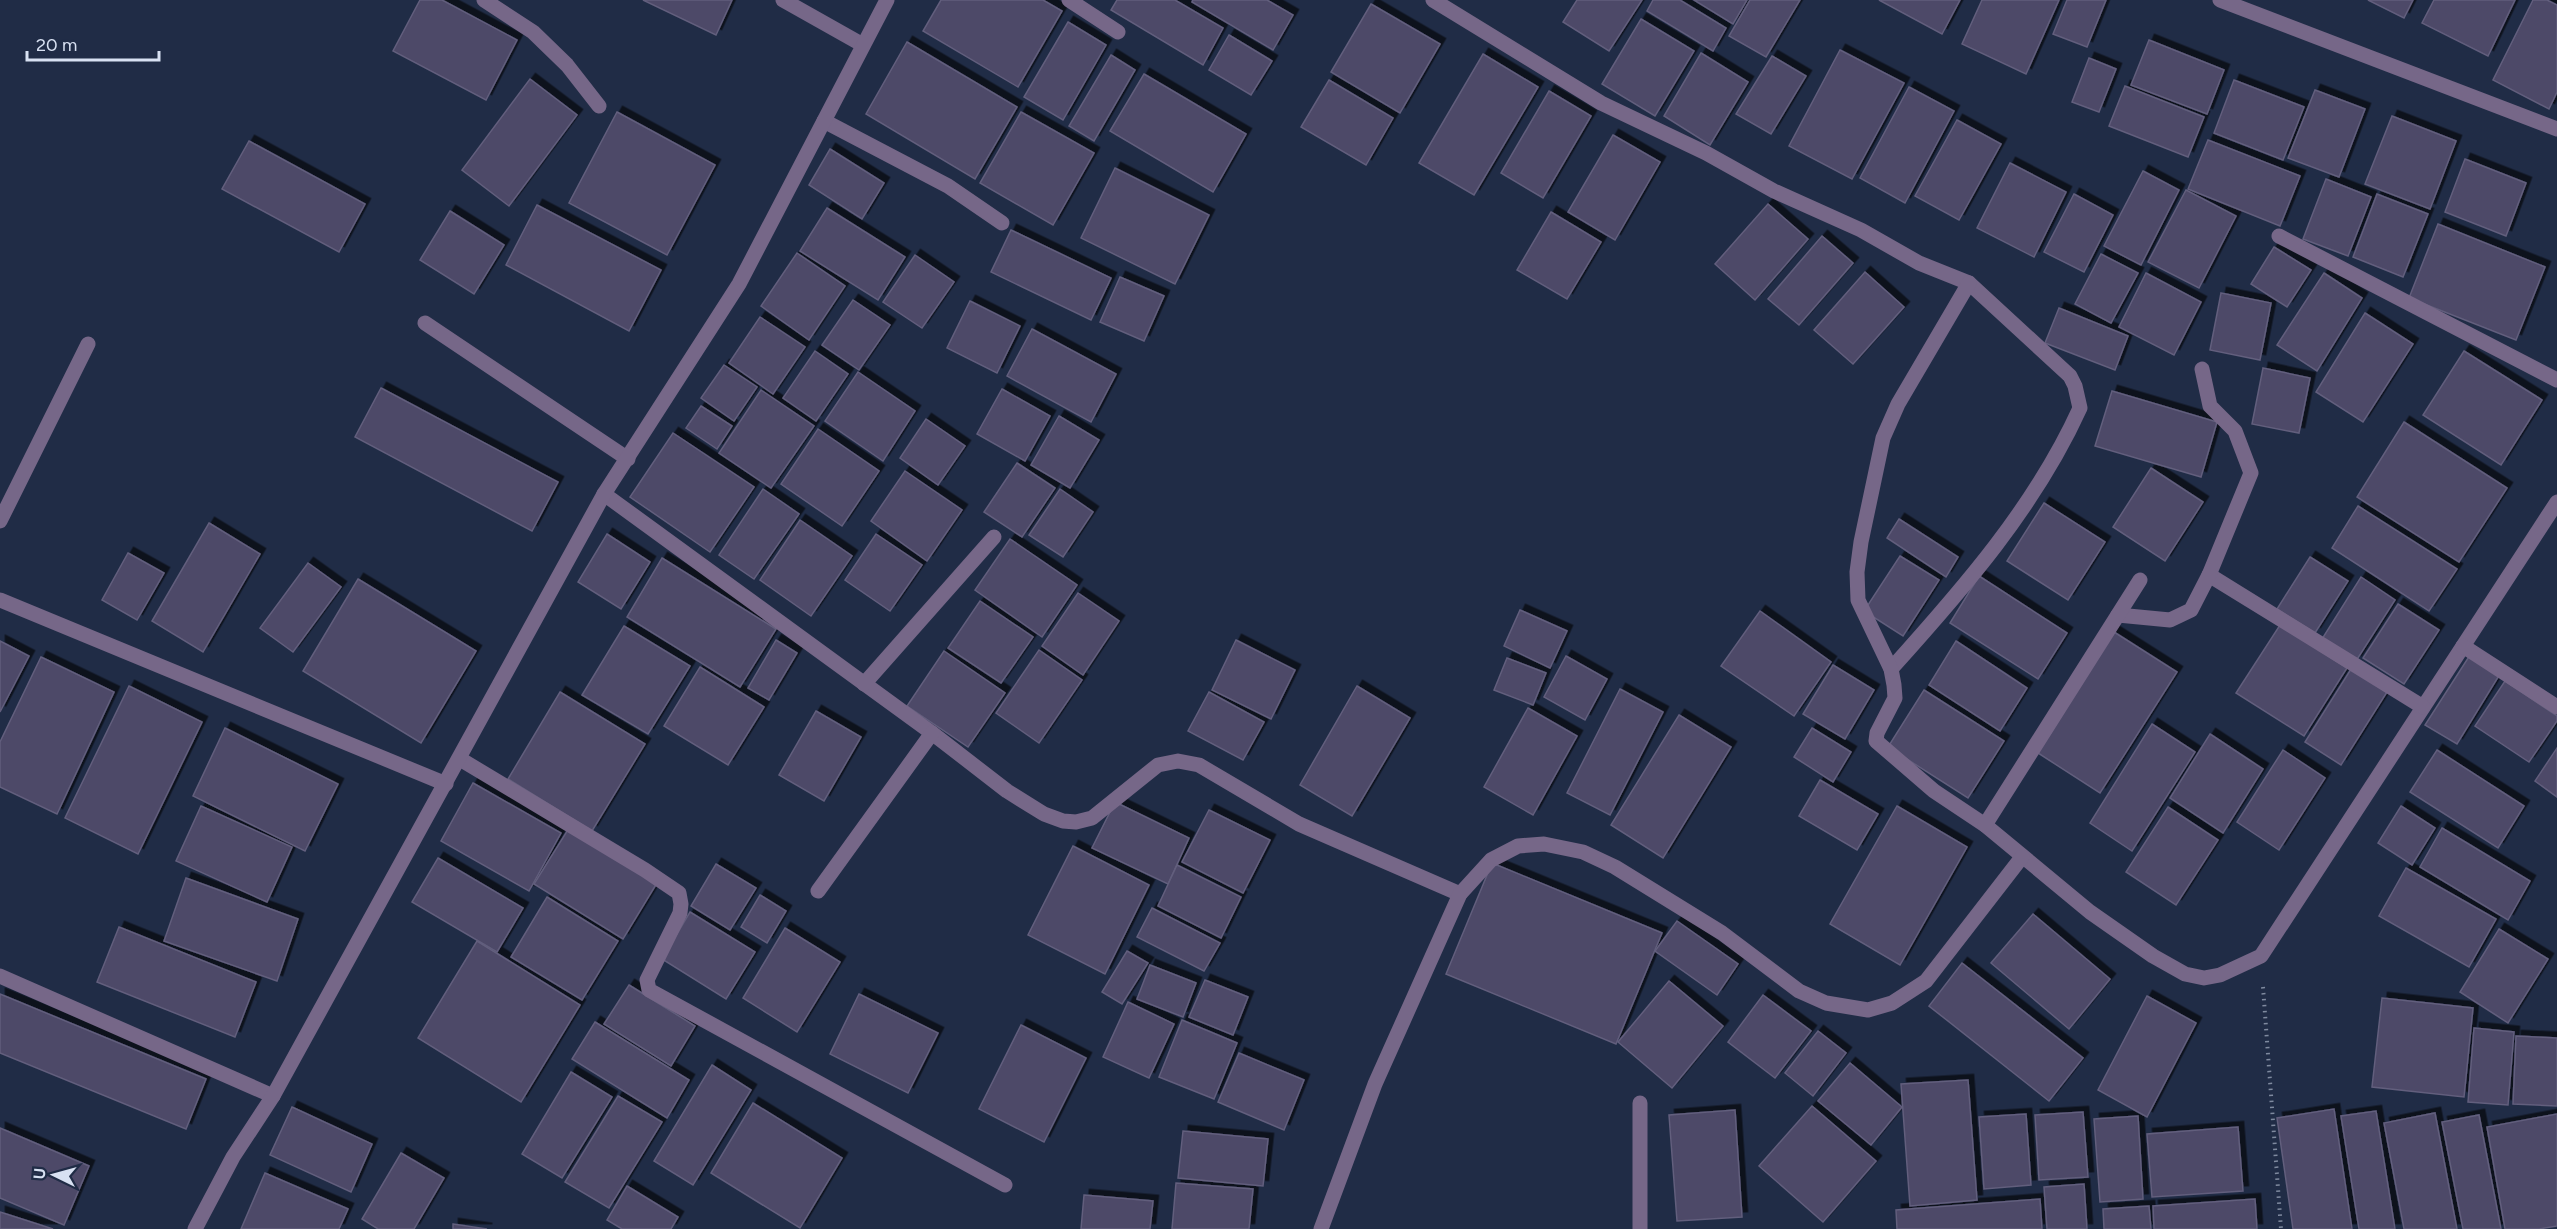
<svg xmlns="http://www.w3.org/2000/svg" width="2557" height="1229" viewBox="0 0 2557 1229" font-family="Figtree,sans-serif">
<defs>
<filter id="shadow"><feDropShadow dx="5.5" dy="-5.5" stdDeviation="0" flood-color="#0009"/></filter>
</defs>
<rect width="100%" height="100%" fill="#202c46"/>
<g fill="#4d4967" stroke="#625e7d" stroke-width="1.5" filter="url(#shadow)">
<path d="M420,0H442L517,40L486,100L393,51Z"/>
<path d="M643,0H732L716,35Z"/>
<path d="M941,0H1043L1062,11L1018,87L923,31Z"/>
<path d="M1117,0H1175L1223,28L1203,65L1111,10Z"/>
<path d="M1193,0H1267L1293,15L1273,50L1192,2Z"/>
<path d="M1577,0H1642L1609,51L1563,22Z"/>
<path d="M1653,0H1680L1726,28L1713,51L1647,11Z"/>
<path d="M1694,0H1747L1733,24Z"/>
<path d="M1750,0H1800L1766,57L1729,36Z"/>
<path d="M1879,0H1960L1942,34Z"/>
<path d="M1982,0H2059L2026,74L1962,44Z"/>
<path d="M2067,0H2106L2087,47L2053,34Z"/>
<path d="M2368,0H2413L2404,18Z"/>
<path d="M2434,0H2515L2488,56L2422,23Z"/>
<path d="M2533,0H2547L2557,5V92L2549,109L2493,80Z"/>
<path d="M1371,4L1440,44L1400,113L1331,72Z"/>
<path d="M1641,19L1694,51L1655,116L1602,84Z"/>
<path d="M1068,22L1106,45L1063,120L1024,97Z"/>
<path d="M1229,35L1272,61L1251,95L1209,70Z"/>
<path d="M2149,40L2224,70L2207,114L2131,85Z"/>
<path d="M907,42L1017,107L975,179L866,114Z"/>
<path d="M1840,50L1904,83L1852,179L1789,146Z"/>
<path d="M1701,53L1748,82L1710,145L1664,116Z"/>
<path d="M1483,54L1538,87L1474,195L1419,163Z"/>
<path d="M1111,55L1135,70L1094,141L1069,126Z"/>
<path d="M1772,56L1806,76L1771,134L1736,114Z"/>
<path d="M2089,58L2116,69L2099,112L2072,102Z"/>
<path d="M1144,74L1246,134L1213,192L1110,131Z"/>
<path d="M530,79L577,115L509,206L462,170Z"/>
<path d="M1329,80L1393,118L1366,165L1301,127Z"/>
<path d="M2234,80L2304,107L2283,160L2214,133Z"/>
<path d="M2125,86L2204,117L2188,157L2109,126Z"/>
<path d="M1909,87L1954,111L1905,203L1860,178Z"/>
<path d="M2315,90L2365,109L2339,177L2288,158Z"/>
<path d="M1549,91L1591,116L1543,198L1501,173Z"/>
<path d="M617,112L715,165L667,255L569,203Z"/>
<path d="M1021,112L1094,153L1053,225L980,183Z"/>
<path d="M2392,116L2456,141L2430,209L2365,184Z"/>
<path d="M1957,120L2001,144L1959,220L1915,196Z"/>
<path d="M1613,135L1660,162L1615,240L1568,212Z"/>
<path d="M2208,140L2300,176L2280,226L2188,189Z"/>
<path d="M249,141L365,204L339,252L222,189Z"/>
<path d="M830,149L884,183L862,219L809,185Z"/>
<path d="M2465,159L2526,183L2506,236L2445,212Z"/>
<path d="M2010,163L2066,192L2034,257L1977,228Z"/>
<path d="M1115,168L1209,215L1175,284L1081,238Z"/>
<path d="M2143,171L2179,190L2141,265L2104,246Z"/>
<path d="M2326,179L2371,197L2348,256L2303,239Z"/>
<path d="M2186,190L2236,216L2199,288L2148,262Z"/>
<path d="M2074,194L2113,215L2084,272L2044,252Z"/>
<path d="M2377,194L2428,214L2403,277L2353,257Z"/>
<path d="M1768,204L1808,239L1755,300L1715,264Z"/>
<path d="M537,205L661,270L629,331L506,265Z"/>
<path d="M827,208L905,257L878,300L800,251Z"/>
<path d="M450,211L504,245L474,294L420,260Z"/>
<path d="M1551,212L1601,242L1567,299L1517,270Z"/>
<path d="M2438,224L2545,267L2516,340L2409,298Z"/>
<path d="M1011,230L1111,278L1091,320L991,272Z"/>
<path d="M1822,236L1853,263L1799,325L1768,299Z"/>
<path d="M2274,247L2311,270L2287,307L2251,284Z"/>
<path d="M797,253L845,286L809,340L761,306Z"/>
<path d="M2101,254L2138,273L2111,323L2075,304Z"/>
<path d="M915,255L954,282L922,328L883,302Z"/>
<path d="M1865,272L1904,307L1853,364L1814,330Z"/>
<path d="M2146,273L2201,302L2174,355L2119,327Z"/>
<path d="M2324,273L2362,298L2317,371L2277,345Z"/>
<path d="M1120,277L1164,296L1144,341L1100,322Z"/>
<path d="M2221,293L2271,303L2260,360L2210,350Z"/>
<path d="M853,300L890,325L859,370L822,345Z"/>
<path d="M970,301L1020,326L997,373L947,348Z"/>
<path d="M2059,308L2128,336L2115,370L2045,343Z"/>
<path d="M2365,313L2413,344L2363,422L2316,392Z"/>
<path d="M760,317L805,347L773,394L729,363Z"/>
<path d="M1032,329L1116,374L1091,422L1007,376Z"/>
<path d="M815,351L848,374L816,421L783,398Z"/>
<path d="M2464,351L2542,400L2501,465L2423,415Z"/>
<path d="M724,365L757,387L734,421L701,398Z"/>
<path d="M2263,368L2310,378L2299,433L2252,424Z"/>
<path d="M858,372L915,411L883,461L825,421Z"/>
<path d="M381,388L558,482L532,531L355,437Z"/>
<path d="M1002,389L1050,416L1025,461L977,434Z"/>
<path d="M761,390L814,426L771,488L719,453Z"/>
<path d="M2112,391L2217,422L2201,477L2095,446Z"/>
<path d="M701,406L732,426L717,449L686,428Z"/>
<path d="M1059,416L1099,440L1070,488L1031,465Z"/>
<path d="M926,419L965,446L938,485L900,458Z"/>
<path d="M2404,422L2507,488L2459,562L2357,497Z"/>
<path d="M818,429L879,471L842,526L781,484Z"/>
<path d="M673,433L754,487L710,552L630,497Z"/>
<path d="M1017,463L1055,488L1022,537L984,512Z"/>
<path d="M2151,468L2203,502L2165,561L2113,527Z"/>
<path d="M905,471L962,510L927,561L871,521Z"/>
<path d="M763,489L799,514L754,579L719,555Z"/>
<path d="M1060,489L1093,512L1063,557L1029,535Z"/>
<path d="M2044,503L2105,542L2068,600L2007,561Z"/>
<path d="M2358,506L2457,569L2429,611L2332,548Z"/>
<path d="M1899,519L1958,557L1946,577L1887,538Z"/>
<path d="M800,520L852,556L811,616L760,580Z"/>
<path d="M209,523L260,554L203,652L152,621Z"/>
<path d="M607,534L650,562L621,609L578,582Z"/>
<path d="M876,534L922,565L890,611L845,580Z"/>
<path d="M1010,539L1077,585L1042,637L975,590Z"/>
<path d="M128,553L164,573L137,620L102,600Z"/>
<path d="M1900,556L1939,580L1903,636L1864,611Z"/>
<path d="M2310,557L2348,581L2315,633L2277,609Z"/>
<path d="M662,558L776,629L740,687L627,617Z"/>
<path d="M308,563L341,587L293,652L260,628Z"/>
<path d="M1979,576L2067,633L2038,679L1950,623Z"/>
<path d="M2361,577L2395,600L2356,661L2322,639Z"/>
<path d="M358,579L476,651L421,743L303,671Z"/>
<path d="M1078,593L1119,621L1083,675L1042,646Z"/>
<path d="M980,601L1033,637L1001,683L948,648Z"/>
<path d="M2398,604L2439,630L2404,684L2363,658Z"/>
<path d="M1520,610L1567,631L1550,668L1504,646Z"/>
<path d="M1760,611L1831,662L1794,716L1721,666Z"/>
<path d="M2280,625L2347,668L2304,736L2236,693Z"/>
<path d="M624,626L690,666L648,734L582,695Z"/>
<path d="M2114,632L2177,672L2100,793L2038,753Z"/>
<path d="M776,640L797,653L769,700L748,688Z"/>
<path d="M1236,640L1295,670L1271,719L1212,690Z"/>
<path d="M0,641L29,656L0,712Z"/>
<path d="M1956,641L2027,688L2000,731L1929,685Z"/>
<path d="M1039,650L1082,680L1039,743L996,713Z"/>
<path d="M944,651L1005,693L968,747L907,706Z"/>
<path d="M2470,655L2500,674L2457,744L2425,725Z"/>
<path d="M1566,656L1607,679L1585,720L1544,697Z"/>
<path d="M41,657L114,692L57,814L0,787V742Z"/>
<path d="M1507,658L1546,673L1533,705L1494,690Z"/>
<path d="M1833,665L1874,690L1845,739L1803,714Z"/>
<path d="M700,667L764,707L728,765L664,726Z"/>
<path d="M2351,669L2387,692L2341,765L2305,742Z"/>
<path d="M2505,681L2557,716V721L2529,762L2475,726Z"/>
<path d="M129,686L202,722L138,854L65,818Z"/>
<path d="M1357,686L1410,718L1352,816L1300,785Z"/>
<path d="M1620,689L1663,712L1610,815L1567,793Z"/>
<path d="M1924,690L2004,741L1968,798L1888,747Z"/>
<path d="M560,692L645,744L592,831L508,779Z"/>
<path d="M1209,692L1264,722L1243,760L1188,731Z"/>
<path d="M1528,708L1577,736L1533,815L1484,787Z"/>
<path d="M816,711L861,737L824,801L779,775Z"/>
<path d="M1679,715L1731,747L1663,858L1611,825Z"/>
<path d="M2152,724L2195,752L2132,851L2090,823Z"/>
<path d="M225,728L338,784L305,851L193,796Z"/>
<path d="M1812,728L1851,752L1833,782L1794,757Z"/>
<path d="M2210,734L2263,769L2223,833L2170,798Z"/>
<path d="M2557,748V797L2535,781Z"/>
<path d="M2283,750L2325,778L2279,850L2237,822Z"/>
<path d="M2437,750L2524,806L2498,848L2410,792Z"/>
<path d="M1820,780L1878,814L1857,850L1799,816Z"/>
<path d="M473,783L561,833L529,891L441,841Z"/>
<path d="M1115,802L1189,838L1168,884L1092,848Z"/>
<path d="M201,806L292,847L267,902L176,861Z"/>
<path d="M1897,806L1967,847L1900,965L1830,924Z"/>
<path d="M2401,806L2435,828L2412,865L2378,843Z"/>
<path d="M2168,807L2218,840L2176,905L2126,872Z"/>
<path d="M1209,810L1270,840L1243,893L1182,862Z"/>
<path d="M569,828L657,883L623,939L534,884Z"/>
<path d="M2442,828L2530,881L2508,920L2420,867Z"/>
<path d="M1073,846L1149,885L1105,974L1028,935Z"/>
<path d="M438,858L523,908L497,952L412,902Z"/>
<path d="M1492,863L1662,933L1616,1044L1446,974Z"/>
<path d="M716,864L756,888L730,930L691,906Z"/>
<path d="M1177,865L1241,897L1221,938L1158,906Z"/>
<path d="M2406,868L2496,919L2469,967L2379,916Z"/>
<path d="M186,878L298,919L277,981L164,941Z"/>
<path d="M760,895L786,911L767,943L741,927Z"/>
<path d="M547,897L618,941L582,1000L511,957Z"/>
<path d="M1152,908L1220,943L1204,971L1137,937Z"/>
<path d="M690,912L755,952L726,999L662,959Z"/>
<path d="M2033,914L2110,979L2069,1029L1991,963Z"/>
<path d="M1677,921L1738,964L1717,995L1655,951Z"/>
<path d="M119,927L256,982L235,1037L97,982Z"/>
<path d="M785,928L840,962L797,1032L743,998Z"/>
<path d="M2499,929L2548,959L2508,1023L2460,992Z"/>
<path d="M477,941L580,1005L521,1102L418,1038Z"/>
<path d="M1127,951L1148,963L1122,1004L1102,992Z"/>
<path d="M1962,963L2083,1058L2049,1101L1929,1006Z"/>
<path d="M1150,965L1196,983L1183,1017L1137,999Z"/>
<path d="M1205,980L1248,997L1233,1035L1189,1017Z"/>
<path d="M1669,981L1723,1026L1672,1088L1618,1042Z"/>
<path d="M629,985L695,1026L671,1066L604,1024Z"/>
<path d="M0,994L206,1079L186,1129L0,1053Z"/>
<path d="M859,994L938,1033L908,1093L830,1054Z"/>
<path d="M1763,995L1811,1031L1775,1078L1728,1042Z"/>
<path d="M2147,996L2196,1023L2147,1117L2098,1090Z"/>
<path d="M2382,998L2473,1008L2464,1097L2372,1087Z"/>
<path d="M1128,1002L1174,1024L1149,1078L1103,1057Z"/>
<path d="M1182,1020L1237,1043L1214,1099L1159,1077Z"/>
<path d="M595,1022L689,1080L667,1118L572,1059Z"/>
<path d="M1021,1025L1086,1058L1044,1142L979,1109Z"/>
<path d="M2474,1028L2514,1032L2508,1105L2468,1102Z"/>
<path d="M1818,1031L1846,1053L1813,1096L1785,1073Z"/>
<path d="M2516,1036L2557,1038V1106L2513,1104Z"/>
<path d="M1239,1053L1304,1080L1284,1130L1218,1102Z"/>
<path d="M1850,1063L1902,1107L1871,1145L1818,1101Z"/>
<path d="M712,1065L751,1090L693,1185L654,1161Z"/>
<path d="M571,1072L612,1097L562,1178L522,1154Z"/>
<path d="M1968,1080L1977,1200L1910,1206L1901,1084Z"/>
<path d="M618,1096L662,1122L609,1208L565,1182Z"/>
<path d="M753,1103L842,1158L800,1228L711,1173Z"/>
<path d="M1812,1106L1876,1161L1823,1222L1759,1166Z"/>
<path d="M292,1107L372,1144L351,1192L270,1155Z"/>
<path d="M2334,1109L2352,1229H2293L2277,1118Z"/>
<path d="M1735,1110L1742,1217L1677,1221L1669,1115Z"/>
<path d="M2376,1111L2395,1229H2359L2341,1116Z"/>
<path d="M2083,1112L2088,1177L2039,1180L2035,1115Z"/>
<path d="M2435,1113L2457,1229H2404L2384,1123Z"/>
<path d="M2026,1114L2031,1185L1984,1189L1979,1117Z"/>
<path d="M2557,1114V1226L2539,1229H2505L2487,1127Z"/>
<path d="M2479,1115L2501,1229H2463L2442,1122Z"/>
<path d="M2138,1116L2143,1199L2100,1202L2094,1119Z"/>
<path d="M2238,1127L2243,1191L2152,1197L2147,1134Z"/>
<path d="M0,1128L89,1166L64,1225L0,1198Z"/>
<path d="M1183,1131L1268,1139L1263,1186L1178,1178Z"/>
<path d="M401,1153L444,1178L414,1229H378L362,1219Z"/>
<path d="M265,1173L348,1209L339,1229H241Z"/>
<path d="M1176,1183L1253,1189L1249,1229H1172Z"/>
<path d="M2084,1184L2087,1229H2047L2044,1187Z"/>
<path d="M627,1186L678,1217L671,1229H622L607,1220Z"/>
<path d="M1084,1195L1153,1201L1150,1229H1081Z"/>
<path d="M2040,1199L2042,1229H1897L1896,1210Z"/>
<path d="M2255,1199L2257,1229H2154L2153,1206Z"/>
<path d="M2149,1206L2151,1229H2104L2103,1209Z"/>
<path d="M0,1212L53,1229H0Z"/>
<path d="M453,1224L487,1229H453Z"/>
</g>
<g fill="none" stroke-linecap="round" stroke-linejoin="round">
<path stroke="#7f8a9f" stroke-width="4" stroke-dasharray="1.5 4.5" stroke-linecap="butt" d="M2263,987L2281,1229"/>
<g stroke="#766788" stroke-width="15">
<path d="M484,0L533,32L567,65L599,106"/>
<path d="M783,0L863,45"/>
<path d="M1069,0L1118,32"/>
<path d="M1433,0L1601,103L1706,153L1774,191L1861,230L1919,263L1969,283L2070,376L2075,386L2080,408C2035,507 1963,589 1891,669"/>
<path d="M2220,0L2557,129"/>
<path d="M824,121L948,186L1002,223"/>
<path d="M2279,236L2557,380"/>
<path d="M1969,283L1898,404L1883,438L1861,542L1857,572L1858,600L1891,669L1894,685L1895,698L1877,733L1876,741L1934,791L1985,825L2090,912L2153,956L2185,974L2204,978L2220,975L2261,956L2557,502"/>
<path d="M425,323L628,459"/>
<path d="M604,494L932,733L1007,791L1044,814L1063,821L1076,822L1092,818L1158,765L1178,761L1199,765L1299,824L1460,894"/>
<path d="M0,521L88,344"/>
<path d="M2209,575L2423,707"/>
<path d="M0,600L446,784"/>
<path d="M2118,615L2170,620L2191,610L2209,575L2251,473L2235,431L2210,406L2202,369"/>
<path d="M2463,646L2557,707"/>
<path d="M864,684L994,537"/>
<path d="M460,759L645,870L679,893L681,904L680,913L647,980L649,990L1005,1185"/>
<path d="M1985,825L2140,580"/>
<path d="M818,891L932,733"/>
<path d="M0,976L273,1096"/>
<path d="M1640,1103V1229"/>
<path d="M195,1229L233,1157L273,1096L604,494L739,284L887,0"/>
<path d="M1321,1229L1375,1084L1460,894L1491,860L1518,846L1544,844L1583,852L1615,867L1722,933L1799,991L1826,1003L1868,1010L1892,1003L1926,981L2022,857"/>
</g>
</g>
<g transform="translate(54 1175) rotate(275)" stroke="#202c46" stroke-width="4.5" paint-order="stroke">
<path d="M0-4.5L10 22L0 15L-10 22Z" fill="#d8e1f2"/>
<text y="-9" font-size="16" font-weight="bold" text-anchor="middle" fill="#d8e1f2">U</text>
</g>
<path d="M27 51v9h132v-9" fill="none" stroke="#d8e1f2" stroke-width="3"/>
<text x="36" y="51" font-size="18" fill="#d8e1f2" stroke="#202c46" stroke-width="4.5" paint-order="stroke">20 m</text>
</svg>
